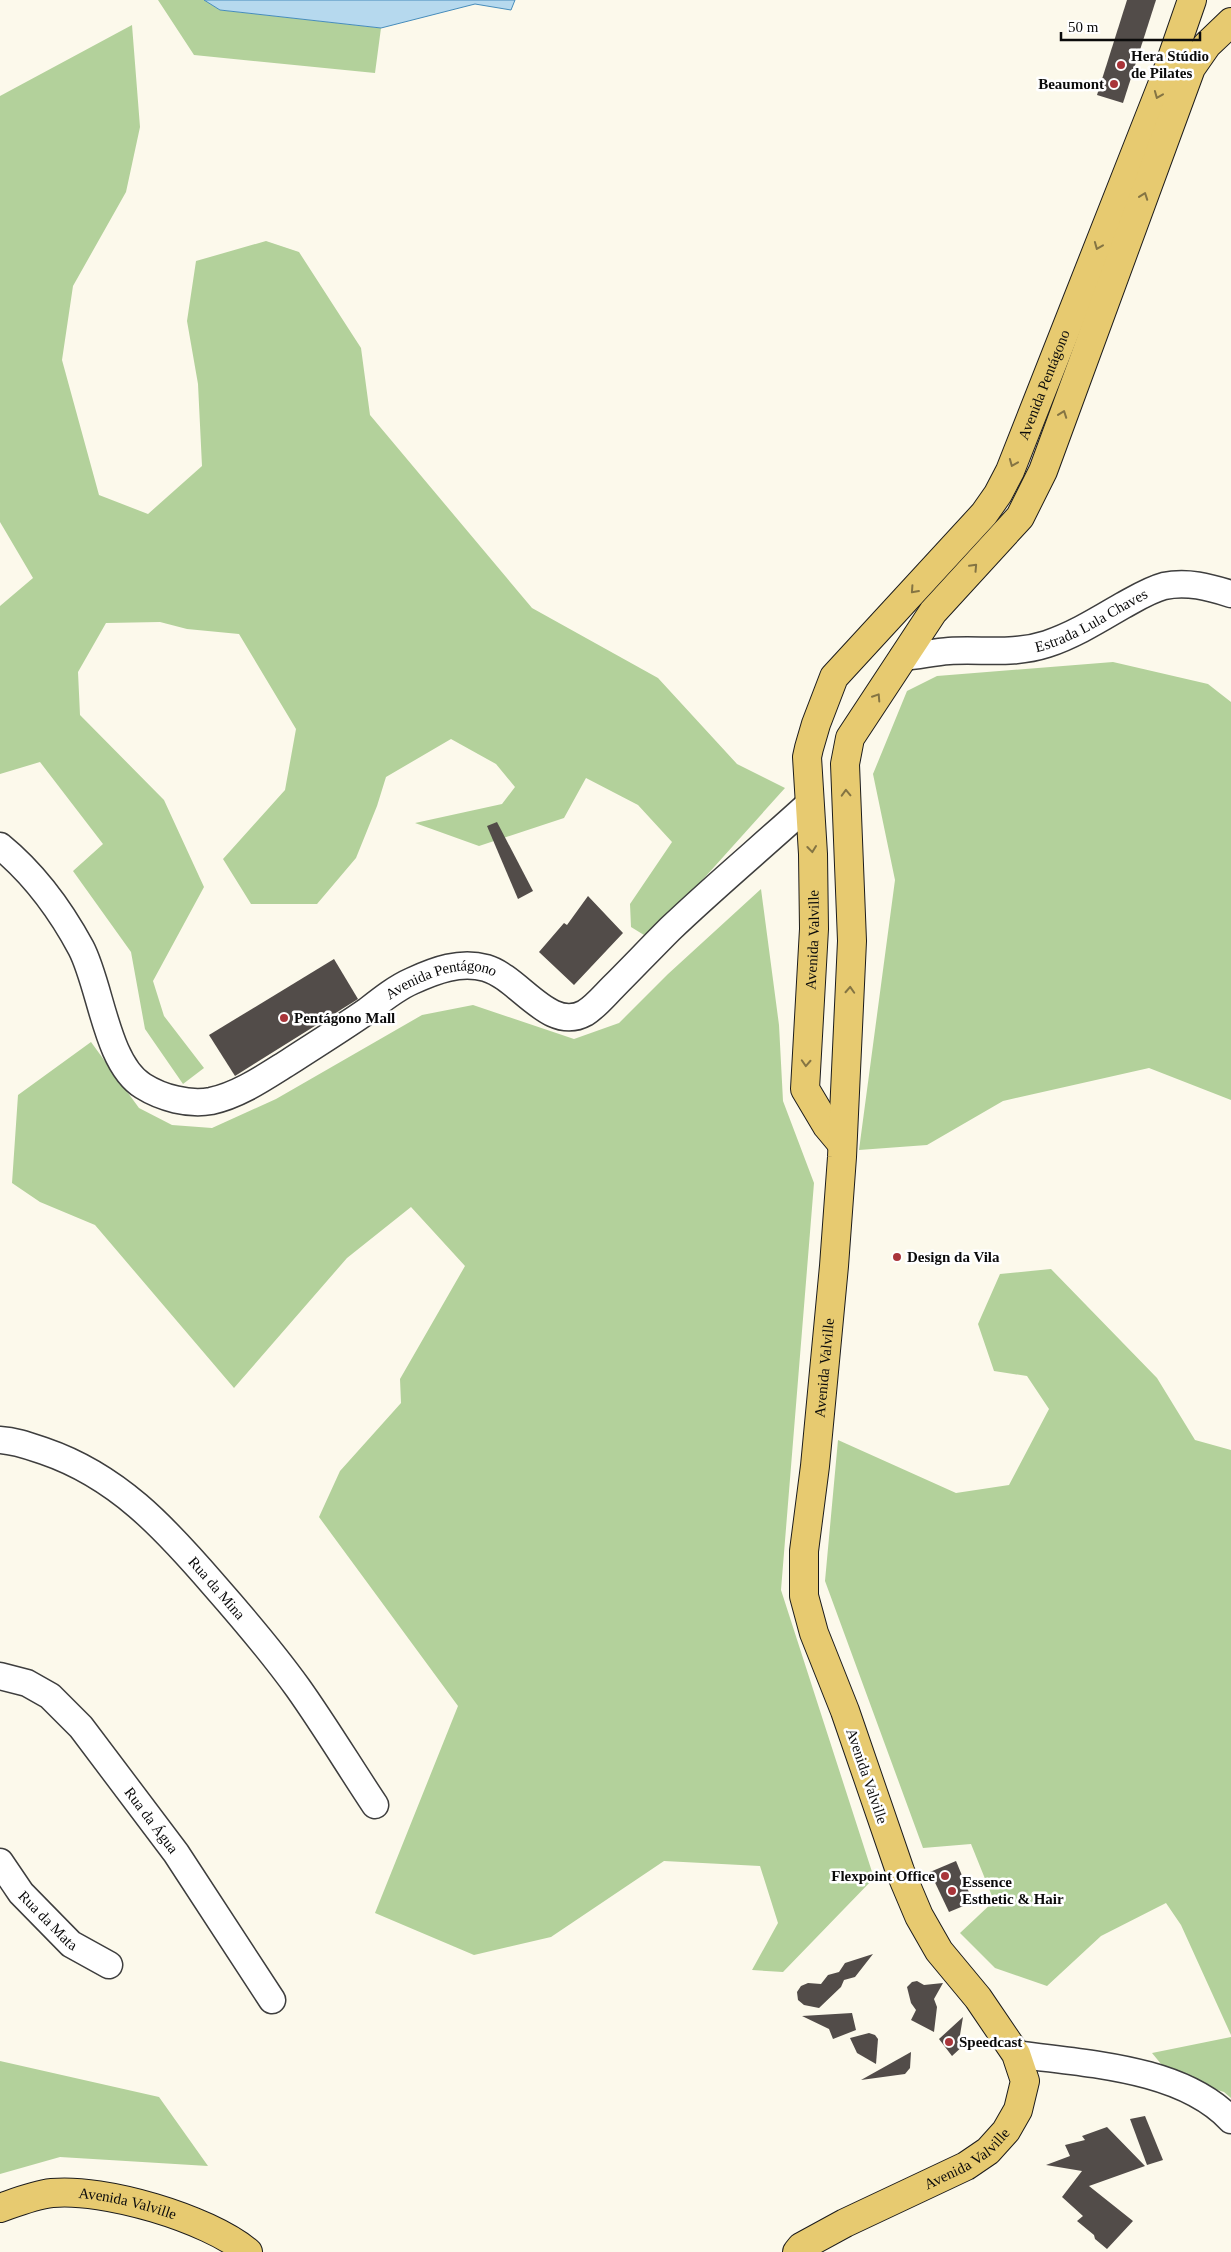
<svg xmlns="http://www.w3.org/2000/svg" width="1231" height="2252" viewBox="0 0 1231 2252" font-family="'Times New Roman',serif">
<rect width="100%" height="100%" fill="#fcf9eb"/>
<g fill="#b3d19b">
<path d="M158,0H204L220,10L381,28L375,73L194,55Z"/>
<path d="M132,25L140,127L126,192L73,286L62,360L99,495L148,514L202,466L198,384L187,321L196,261L266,241L299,252L361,348L370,415L532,608L658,678L737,764L785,788L688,896L644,935L631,927L630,904L672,842L638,805L586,778L564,818L479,846L415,823L502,804L515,787L496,764L451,739L386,777L377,806L356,858L317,904H251L223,859L285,790L296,729L239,634L187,629L160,622L106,623L78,672L80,715L164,800L204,887L153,981L164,1016L204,1068L183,1084L145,1029L131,952L73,871L103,844L40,762L0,774V606L33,578L0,522V96Z"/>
<path d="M1113,662L1208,684L1231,702V1100L1149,1068L1003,1101L927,1145L859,1150L895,880L873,774L907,691L937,676Z"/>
<path d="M761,889L779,1025L783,1101L814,1183L781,1590L874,1878L783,1972L752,1970L778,1923L760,1866L664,1861L551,1937L474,1955L375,1913L458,1706L319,1517L340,1471L401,1403L400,1379L465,1266L411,1207L347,1258L234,1388L95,1225L40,1202L12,1183L18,1095L91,1042L139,1108L172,1125L212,1128L276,1099L422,1015L473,1005L574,1039L619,1023L668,974Z"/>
<path d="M1051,1269L1157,1378L1195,1440L1231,1450V2035L1181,1925L1166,1903L1101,1936L1047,1986L995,1968L960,1933L994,1901L971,1844L923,1848L825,1581L838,1440L956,1493L1009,1485L1049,1409L1027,1376L994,1371L978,1324L1000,1274Z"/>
<path d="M1231,2037V2098L1224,2092L1171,2076L1152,2053Z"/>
<path d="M0,2061L159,2097L208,2166L60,2157L0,2174Z"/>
</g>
<path fill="#b6d9ee" stroke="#468cbb" d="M204,0H515L511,10L475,4L381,28L220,10Z"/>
<g fill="#524c49">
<path d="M1127,0H1156L1123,103L1097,95Z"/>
<path d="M497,822L533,891L518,899L487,826Z"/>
<path d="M588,896L623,933L574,985L539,952L564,923L567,925Z"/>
<path d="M334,959L358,999L235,1076L209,1035Z"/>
<path d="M956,1861L973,1902L949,1912L930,1872Z"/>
<path d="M873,1954L855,1977L844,1980L841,1987L819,2008L804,2005L798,2000L797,1992L801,1986L808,1983L821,1984L828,1975L839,1972L845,1963Z"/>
<path d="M917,1981L924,1985L943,1983L934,1999L937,2007L934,2032L911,2020L916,2010L911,2003L907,1987L912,1982Z"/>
<path d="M852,2013L856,2030L833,2039L829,2029L802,2016Z"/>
<path d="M963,2017L960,2035L965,2044L952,2056L939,2039Z"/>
<path d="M869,2033L875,2035L878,2039L876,2064L857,2053L850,2038Z"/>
<path d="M911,2052L910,2068L905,2074L861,2080Z"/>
<path d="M1145,2116L1163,2160L1147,2165L1130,2119Z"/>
<path d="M1107,2127L1145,2166L1089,2186L1133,2221L1107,2249L1095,2239L1094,2235L1077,2221L1083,2216L1062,2197L1082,2171L1046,2165L1070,2156L1065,2145L1085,2140L1082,2136Z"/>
</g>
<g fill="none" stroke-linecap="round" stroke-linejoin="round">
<g stroke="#3e3e3e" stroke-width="29">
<g id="minor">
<path id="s1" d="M903,657C918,656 934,652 949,651C984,649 1013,655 1047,644C1074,635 1098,620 1122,606C1135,599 1149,590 1164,586C1187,581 1209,587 1231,594"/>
<path id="s2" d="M0,846C33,873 61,911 81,948C101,986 106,1063 143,1086C162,1098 189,1105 211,1101C239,1095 265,1077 289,1062C315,1045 341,1029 367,1011C381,1000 396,988 412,981C436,970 460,961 486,968C520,978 549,1033 585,1013C595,1007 604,996 613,987C632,968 651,948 670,929C715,886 763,846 809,804"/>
<path id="s3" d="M0,1440C16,1441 29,1446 44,1451C117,1476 164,1527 214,1585C243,1618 272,1652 298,1688C325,1726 349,1766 375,1805"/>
<path id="s4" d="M0,1676L27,1683L50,1696L81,1727L176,1853L272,2000"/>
<path id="s5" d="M0,1862L21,1893L71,1944L109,1965"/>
<path d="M1016,2054C1085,2064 1181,2067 1231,2120"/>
</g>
</g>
<g stroke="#1c1c1c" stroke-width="30">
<g id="major">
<path id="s6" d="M842,1144L827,1126L805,1089L814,929L813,854L807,757L809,748L816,724L834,677L984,514L998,494L1010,471L1166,75L1192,0"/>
<path id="s7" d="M0,2208C17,2202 34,2195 52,2193C104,2188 207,2218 248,2252"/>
<path id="s8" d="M797,2252L801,2247L845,2223L966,2166L988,2151L1006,2131L1018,2110L1025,2081L1016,2054L978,1998L939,1951L919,1916L900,1871L845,1711L814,1633L804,1596V1551L815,1466L834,1266L842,1157L852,941L845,764L850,738L933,612L1020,517L1043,471L1191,68L1207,45L1231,22"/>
</g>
</g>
<use href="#minor" stroke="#fff" stroke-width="26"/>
<use href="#major" stroke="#e7ca70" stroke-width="28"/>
</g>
<defs><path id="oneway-chevron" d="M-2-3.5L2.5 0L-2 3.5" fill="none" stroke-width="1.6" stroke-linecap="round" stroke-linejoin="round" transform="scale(1.25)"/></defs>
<g stroke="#847443">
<use href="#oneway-chevron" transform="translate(1158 95) rotate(112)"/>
<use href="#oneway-chevron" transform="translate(1144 196) rotate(-70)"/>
<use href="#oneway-chevron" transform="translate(1098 246) rotate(112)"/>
<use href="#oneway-chevron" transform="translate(1063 414) rotate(-70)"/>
<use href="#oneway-chevron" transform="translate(1013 463) rotate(112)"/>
<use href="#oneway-chevron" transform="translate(974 567) rotate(-47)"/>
<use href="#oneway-chevron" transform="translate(914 590) rotate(132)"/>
<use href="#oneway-chevron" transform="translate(877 697) rotate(-57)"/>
<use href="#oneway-chevron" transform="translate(846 793) rotate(-92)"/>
<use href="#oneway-chevron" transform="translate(812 849) rotate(83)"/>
<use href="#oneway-chevron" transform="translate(850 990) rotate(-87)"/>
<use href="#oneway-chevron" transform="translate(806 1063) rotate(93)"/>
</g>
<g fill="#a9353a" stroke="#fff" stroke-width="2">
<circle cx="1121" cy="65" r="5"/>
<circle cx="1114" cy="84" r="5"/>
<circle cx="284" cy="1018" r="5"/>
<circle cx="897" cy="1257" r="5"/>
<circle cx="945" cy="1876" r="5"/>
<circle cx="952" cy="1891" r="5"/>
<circle cx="949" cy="2042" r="5"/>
</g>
<g text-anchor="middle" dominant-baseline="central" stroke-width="5" stroke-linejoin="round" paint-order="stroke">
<g font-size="15" font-weight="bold" fill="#0b0b0b" stroke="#fff" text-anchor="start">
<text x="1131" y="56">Hera Stúdio<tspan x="1131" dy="17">de Pilates</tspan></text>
<text x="1104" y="84" text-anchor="end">Beaumont</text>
<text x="294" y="1018">Pentágono Mall</text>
<text x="907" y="1257">Design da Vila</text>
<text x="935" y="1876" text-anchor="end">Flexpoint Office</text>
<text x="962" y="1882">Essence<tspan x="962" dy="17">Esthetic &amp; Hair</tspan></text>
<text x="959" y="2042">Speedcast</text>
</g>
<g font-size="15" fill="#0b0b0b" stroke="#fff">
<text stroke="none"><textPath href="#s6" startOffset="848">Avenida Pentágono</textPath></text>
<text stroke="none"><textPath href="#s1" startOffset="195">Estrada Lula Chaves</textPath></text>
<text stroke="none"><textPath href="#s6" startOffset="216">Avenida Valville</textPath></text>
<text stroke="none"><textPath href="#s2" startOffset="620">Avenida Pentágono</textPath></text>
<text stroke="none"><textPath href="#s8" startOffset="1065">Avenida Valville</textPath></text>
<text stroke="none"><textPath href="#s3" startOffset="269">Rua da Mina</textPath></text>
<text transform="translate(867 1776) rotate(71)">Avenida Valville</text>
<text stroke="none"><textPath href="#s4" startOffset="215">Rua da Água</textPath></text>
<text stroke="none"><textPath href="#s5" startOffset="76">Rua da Mata</textPath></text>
<text stroke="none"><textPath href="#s8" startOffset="195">Avenida Valville</textPath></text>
<text stroke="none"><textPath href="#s7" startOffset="131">Avenida Valville</textPath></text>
</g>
</g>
<path d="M1061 32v8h139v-8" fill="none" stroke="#0b0b0b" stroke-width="2.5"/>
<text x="1068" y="32" font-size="15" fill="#0b0b0b" stroke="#ffffff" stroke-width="4" paint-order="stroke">50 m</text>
</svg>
